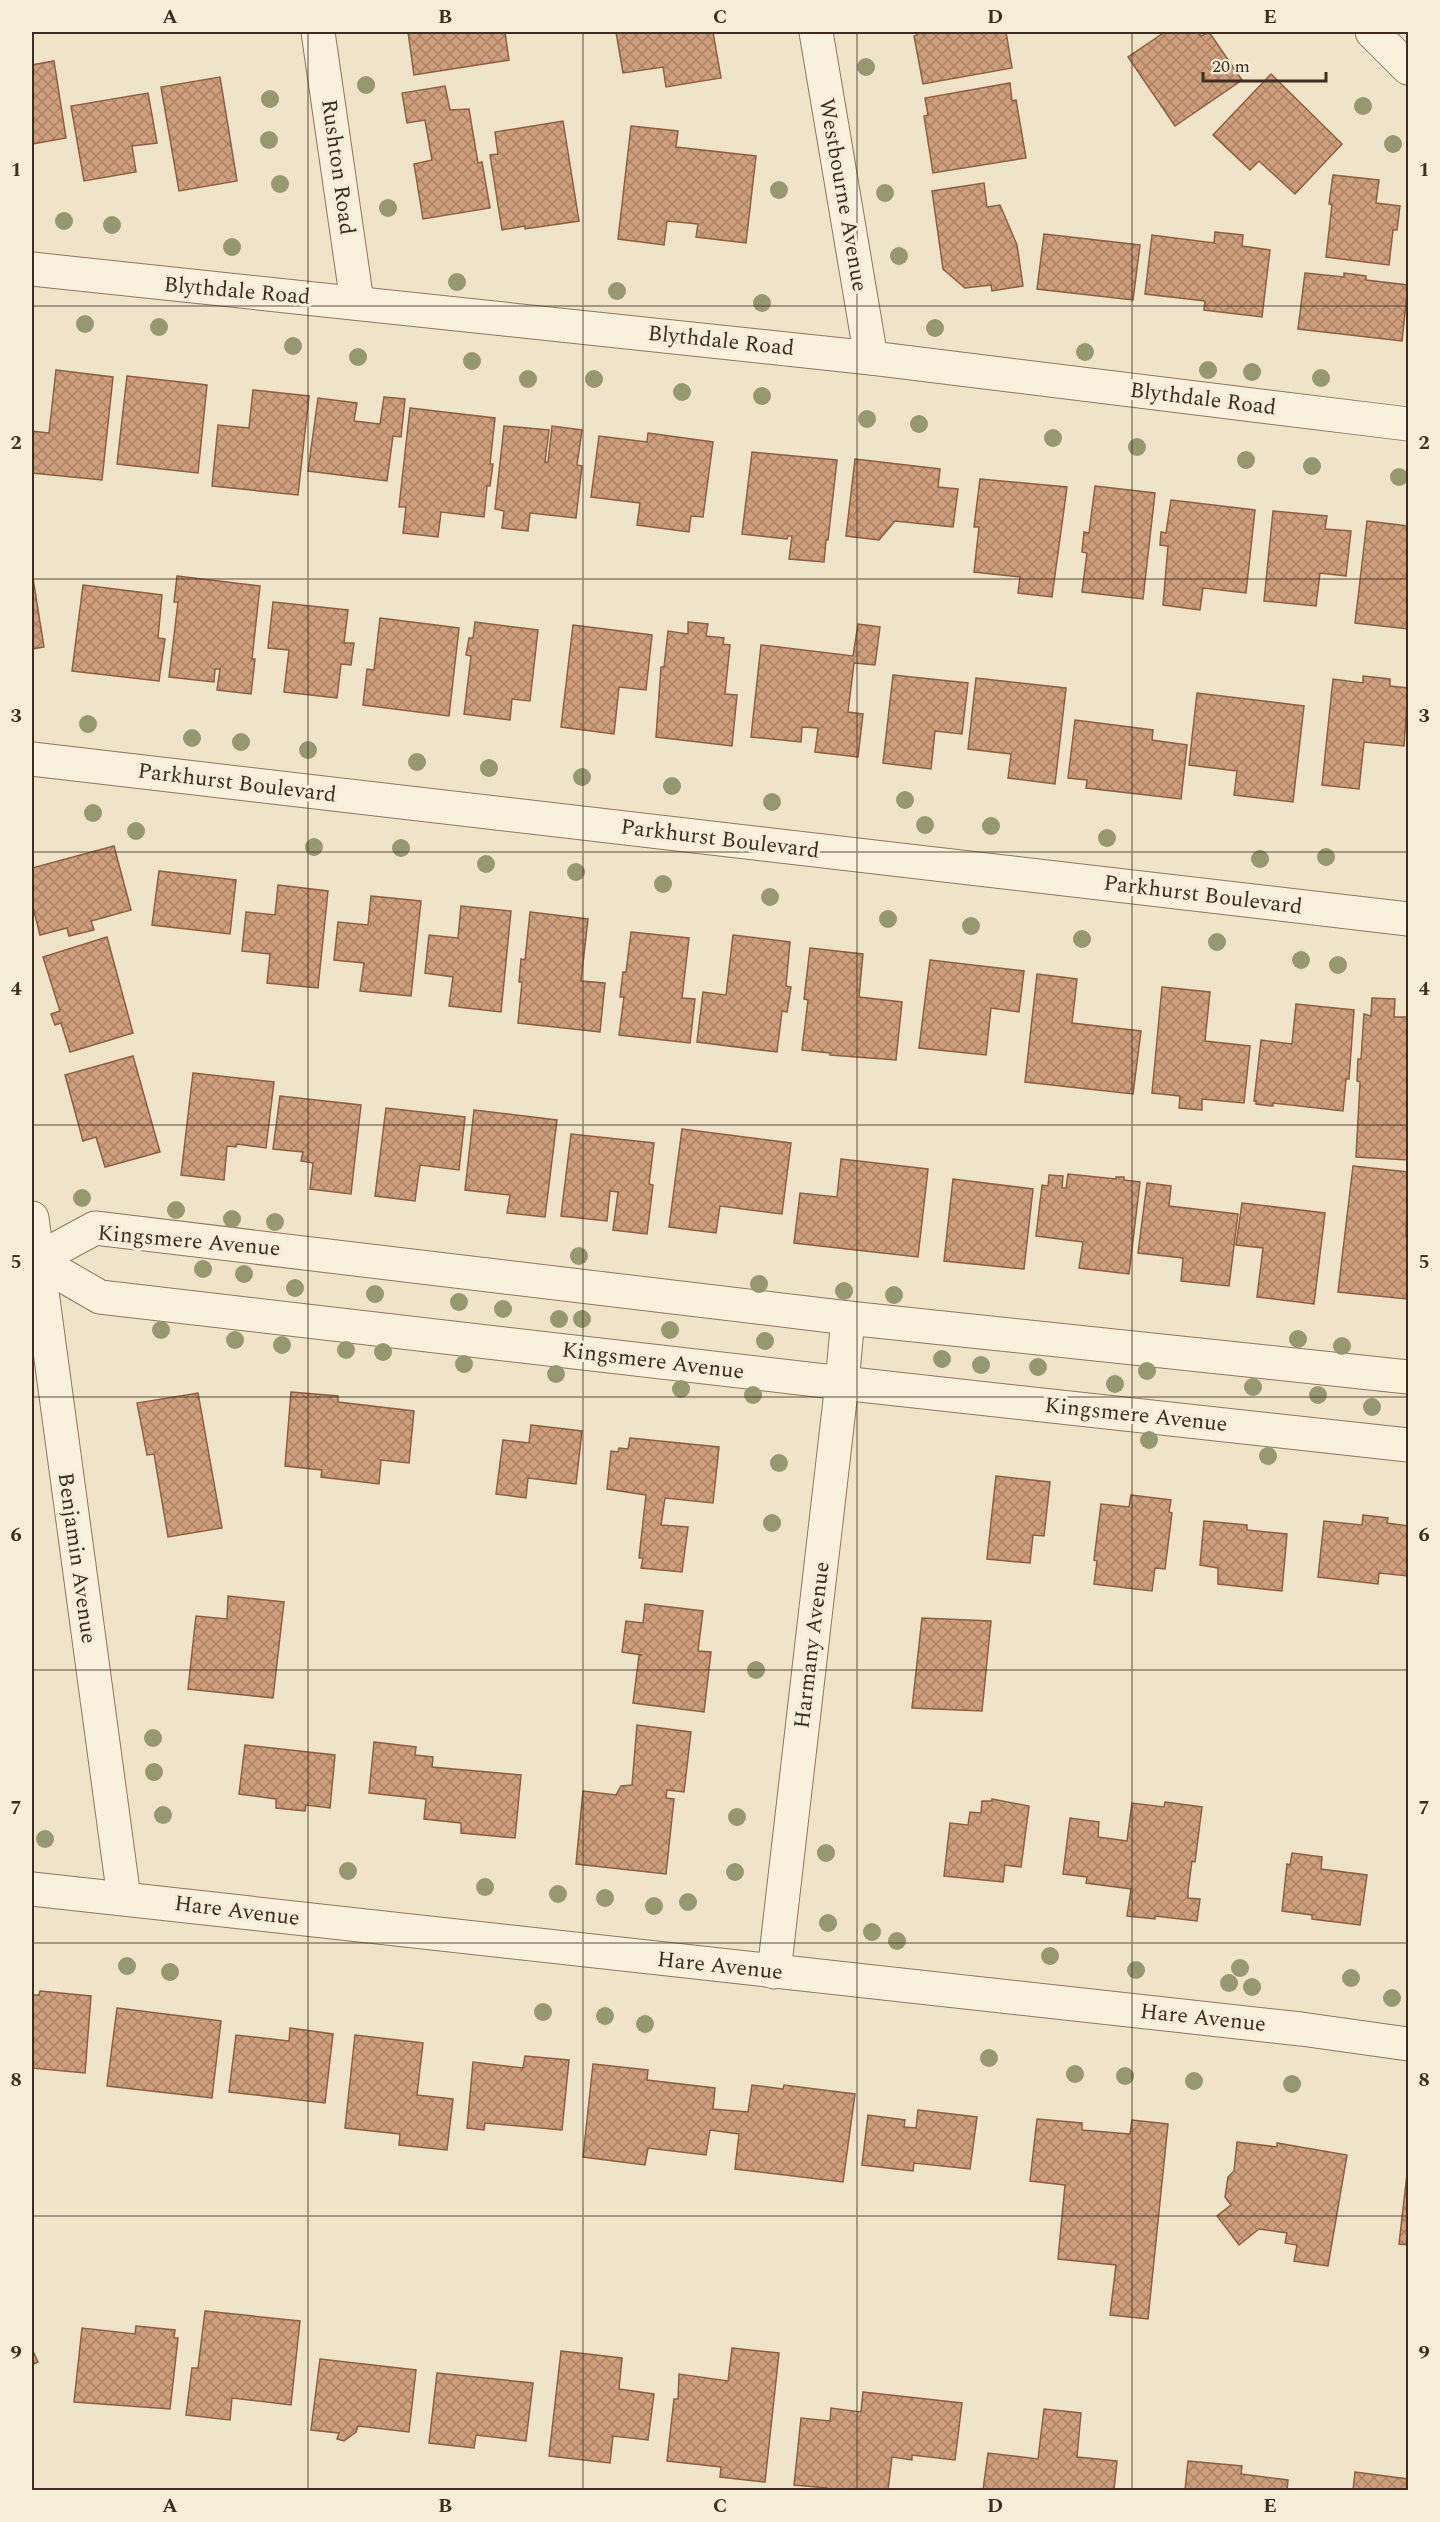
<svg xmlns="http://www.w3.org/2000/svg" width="1440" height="2522" viewBox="0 0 1440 2522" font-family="Spectral,serif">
<defs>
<pattern id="building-cross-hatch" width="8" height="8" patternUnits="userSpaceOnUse" patternTransform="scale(1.5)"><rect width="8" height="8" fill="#cf9f7d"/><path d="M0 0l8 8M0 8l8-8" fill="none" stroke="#a98266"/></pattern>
</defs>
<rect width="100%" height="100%" fill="#f0e4c8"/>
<g fill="url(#building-cross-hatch)" stroke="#8d5f41" stroke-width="1.5">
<path d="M408,32H505L509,60L414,75Z"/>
<path d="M616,32H713L721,78L666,87L663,67L623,73Z"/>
<path d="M916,32H1006L1012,68L923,84L914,36L917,35Z"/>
<path d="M1165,32H1198L1201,36L1209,32L1242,80L1175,126L1128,57Z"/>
<path d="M54,61L66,138L32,144V65Z"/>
<path d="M1271,74L1342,144L1295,194L1259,161L1250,170L1213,135Z"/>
<path d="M220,77L237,181L179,191L161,87Z"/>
<path d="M1010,83L1012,101L1016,100L1026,158L933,173L924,116L928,115L925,98Z"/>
<path d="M445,86L450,110L469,109L478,163L482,162L490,208L423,219L414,164L432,160L425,120L407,123L402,93Z"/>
<path d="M148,93L157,143L132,146L136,172L84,181L71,106Z"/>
<path d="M563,121L579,221L525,229V226L502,230L490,155L498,154L495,132Z"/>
<path d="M631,126L678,131L676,147L756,156L746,243L696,237L698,224L667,221L664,245L618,239Z"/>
<path d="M1333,175L1379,180L1376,203L1400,206L1397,230H1393L1389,265L1326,257L1332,205L1329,204Z"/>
<path d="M984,183L987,207L1000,205L1017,245L1023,286L992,291L991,285L965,288L943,269L932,191Z"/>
<path d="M1215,232L1243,235L1242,246L1270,250L1262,317L1204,310L1205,301L1145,294L1152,235L1214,243Z"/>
<path d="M1044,234L1140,245L1133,300L1037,289Z"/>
<path d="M1305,273L1344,277V273L1366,276V280L1408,285L1402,341L1298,329Z"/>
<path d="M56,370L113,377L102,480L32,473V431L49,433Z"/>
<path d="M127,376L207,385L198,473L117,464Z"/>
<path d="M253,390L309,396L298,495L212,486L218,425L249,428Z"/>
<path d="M384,397L405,399L401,437L393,436L387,481L308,471L318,398L357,403L354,421L380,424Z"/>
<path d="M410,408L495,418L490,464H493L490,486H487L484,517L441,512L438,537L403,533L406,507H399Z"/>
<path d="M504,426L549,430L545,462H548L552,426L582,430L577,465L582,466L576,518L530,513L528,531L502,528L504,511L495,509Z"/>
<path d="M648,433L713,442L703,517L691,516L689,532L637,525L640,503L591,497L599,436L647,442Z"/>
<path d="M752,452L837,460L828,540H826L824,562L789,559L792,536H788L787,539L742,534Z"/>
<path d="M855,459L940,469L938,487L958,489L953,527L895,521L879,540L846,536Z"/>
<path d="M980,479L1067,487L1052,597L1018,593L1020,577L974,572L979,527H974Z"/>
<path d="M1095,486L1155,493L1143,599L1082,592L1087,553L1082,552L1084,532L1089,533Z"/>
<path d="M1171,500L1255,510L1246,593L1203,588L1200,610L1163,605L1168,546L1160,545L1161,532L1166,533Z"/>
<path d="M1273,511L1327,516L1325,529L1351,531L1346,576L1320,573L1316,606L1264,601Z"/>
<path d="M1367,521L1408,526V629L1355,623Z"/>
<path d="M32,572L44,647L32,649Z"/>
<path d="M177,576L260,586L252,659H255L251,694L217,690L220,669H215L214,682L169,677L178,602H174Z"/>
<path d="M83,585L162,595L158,638L165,639L159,681L72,671Z"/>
<path d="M273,602L348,610L344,643H354L351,665L341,664L337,698L284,692L289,650L268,648Z"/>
<path d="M380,618L459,628L449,716L363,705L367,669L374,670Z"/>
<path d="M475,622L538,630L530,701L512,699L510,720L464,714L471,656L466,655L469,638H473Z"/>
<path d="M688,622L708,624L706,636L724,638L723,644L730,645L725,694L737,695L732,746L656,737L661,667H664L668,631L688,634Z"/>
<path d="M858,624L880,627L875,665L854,663L848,712L863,714L858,757L815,752L818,728L802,727L801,742L751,737L761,645L853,656Z"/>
<path d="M573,625L652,635L646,690L619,687L614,734L561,727Z"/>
<path d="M893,675L968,683L962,734L935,731L931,769L883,763Z"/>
<path d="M1363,676L1390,679V686L1408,688L1404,746L1364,742L1359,789L1322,785L1333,679L1363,683Z"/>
<path d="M976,678L1066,688L1055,784L1008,778L1011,754L968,749Z"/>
<path d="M1197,693L1304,706L1293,802L1234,795L1237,771L1189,765Z"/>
<path d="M1075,720L1153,730L1152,740L1187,745L1181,799L1086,788L1087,780L1068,778Z"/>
<path d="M114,846L131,910L91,921L94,930L69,936L67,928L40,935L32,903V868Z"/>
<path d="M159,871L236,880L230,934L152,925Z"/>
<path d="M278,885L328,891L318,988L267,983L270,954L242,951L246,912L275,915Z"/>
<path d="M371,896L421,901L411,996L360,991L364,963L334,960L338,922L368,925Z"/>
<path d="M461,906L511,911L501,1012L449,1006L453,977L425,973L429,935L458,938Z"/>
<path d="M530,912L588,919L581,981L605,983L600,1032L518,1023L522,982H519L521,959L525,960Z"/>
<path d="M631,932L689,938L682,998L695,999L690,1043L619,1035L624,997H620L623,972H626Z"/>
<path d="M733,935L790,942L786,986L791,987L787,1012L782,1011L777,1052L697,1042L703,992L726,995Z"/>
<path d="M107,937L133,1033L70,1052L61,1023L55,1025L51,1014L60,1011L43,957Z"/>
<path d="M810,948L863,954L859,997L902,1002L896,1060L830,1055V1053L802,1050L808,1000L804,999Z"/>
<path d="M930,960L1024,971L1019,1012L991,1008L986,1055L919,1048Z"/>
<path d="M1037,974L1077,979L1072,1023L1141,1031L1133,1094L1025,1082Z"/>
<path d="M1162,987L1210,992L1205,1041L1250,1046L1244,1103L1202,1099V1110L1179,1108L1180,1096L1152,1093Z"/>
<path d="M1372,998L1395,999L1394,1017H1408V1160L1356,1157L1360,1082L1357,1081L1358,1059H1361L1364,1014L1371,1016Z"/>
<path d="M1296,1004L1354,1010L1349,1079H1346L1343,1111L1273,1103V1106L1256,1104V1101H1254L1261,1040L1292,1044Z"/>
<path d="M133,1056L160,1152L105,1167L96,1137L83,1141L65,1075Z"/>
<path d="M193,1073L274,1082L266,1148L237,1144L236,1147L227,1146L224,1180L181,1175Z"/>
<path d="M280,1096L361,1105L351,1194L310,1189L313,1163L301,1161L303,1152L273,1149Z"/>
<path d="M386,1108L465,1117L459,1170L420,1165L415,1201L375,1196Z"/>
<path d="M474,1110L557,1120L545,1217L507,1213L510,1195L465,1190Z"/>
<path d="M682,1129L791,1143L782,1214L720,1206L716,1233L669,1227Z"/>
<path d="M571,1134L654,1143L649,1184L653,1185L647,1234L613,1230L618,1192L610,1191L607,1221L561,1216Z"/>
<path d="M841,1159L928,1169L918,1257L794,1243L800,1193L837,1197Z"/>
<path d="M1353,1166L1408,1172L1406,1236H1408L1407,1299L1338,1292Z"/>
<path d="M1068,1174L1116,1179V1177H1124V1180L1140,1182L1129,1274L1079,1268L1083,1242L1036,1236L1042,1185L1048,1186L1049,1175L1063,1176L1062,1188H1066Z"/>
<path d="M953,1179L1033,1189L1024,1269L944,1261Z"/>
<path d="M1147,1183L1171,1186L1169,1206L1238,1214L1229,1286L1181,1281L1183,1258L1138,1253Z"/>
<path d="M1242,1203L1325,1213L1314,1304L1257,1297L1263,1248L1236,1245Z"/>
<path d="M291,1392L338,1396V1402L414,1411L409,1463L381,1460L379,1484L321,1477L322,1470L285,1466Z"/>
<path d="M198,1393L222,1528L168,1537L154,1454L147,1455L137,1403Z"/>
<path d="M531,1425L582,1431L576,1484L528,1478L526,1498L496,1494L503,1440L529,1443Z"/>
<path d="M630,1438L719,1447L713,1503L665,1498L661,1525L688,1527L682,1572L641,1568L643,1558H639L646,1495L607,1489L611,1451L618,1452L619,1448L628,1449Z"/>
<path d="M996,1476L1050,1482L1044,1536L1033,1535L1030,1563L987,1559Z"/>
<path d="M1131,1495L1171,1500L1169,1512L1172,1513L1165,1569L1155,1568L1152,1591L1094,1584L1097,1561L1094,1560L1101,1504L1129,1507Z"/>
<path d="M1363,1515L1388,1518L1387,1523L1408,1526V1576L1379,1573L1378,1584L1318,1577L1324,1521L1362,1525Z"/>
<path d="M1204,1521L1247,1525V1530L1287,1534L1282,1591L1218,1584V1568L1200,1565Z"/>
<path d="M228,1596L284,1602L273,1698L188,1689L196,1616L227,1619Z"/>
<path d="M645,1604L703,1611L698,1651L711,1652L704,1712L633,1703L639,1656L642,1655L622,1652L626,1621L643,1623Z"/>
<path d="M922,1618L991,1621L982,1711L912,1708Z"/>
<path d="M637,1725L691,1732L684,1792L667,1790L666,1798L674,1799L666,1874L576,1864L583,1791L616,1795L621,1786L632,1785Z"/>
<path d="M374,1742L416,1747L415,1755L433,1757L432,1767L521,1775L515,1838L461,1833V1823L424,1819L426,1799L369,1793Z"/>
<path d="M245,1745L335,1755L330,1808L306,1805L305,1811L276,1808V1799L239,1794Z"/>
<path d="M992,1799L1029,1806L1021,1867L1005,1865L1003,1882L944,1876L950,1823L968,1825L970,1812L981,1813L982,1801H992Z"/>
<path d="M1165,1802L1202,1807L1195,1862L1192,1861L1188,1891V1898L1200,1899L1197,1921L1155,1916V1919L1127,1916L1131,1889L1086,1883L1087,1877L1063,1874L1070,1818L1099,1822L1098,1837L1127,1841L1132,1803L1164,1807Z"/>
<path d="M1292,1853L1322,1857L1321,1869L1367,1875L1360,1925L1312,1919V1915L1282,1911L1287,1864L1290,1865Z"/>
<path d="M40,1991L91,1996L85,2073L32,2068V2072V1995H39Z"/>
<path d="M117,2008L221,2021L212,2098L107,2086Z"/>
<path d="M290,2028L333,2034L325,2103L229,2092L236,2035L289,2041Z"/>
<path d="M355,2035L423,2043L417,2095L453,2099L447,2150L399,2145L400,2134L345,2128Z"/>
<path d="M525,2056L569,2060L562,2130L485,2123L484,2130L467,2128L473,2062L523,2068Z"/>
<path d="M593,2064L648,2070L647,2080L715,2088L713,2109L748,2112L752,2085L783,2089L784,2085L855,2094L843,2182L735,2169L739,2134L710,2130L706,2155L648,2148L645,2165L583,2157Z"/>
<path d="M918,2110L977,2117L970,2169L914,2163L913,2171L862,2165L868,2115L905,2120L904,2127L916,2128Z"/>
<path d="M1037,2119L1082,2123V2130L1130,2134L1132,2120L1168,2124L1148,2319L1110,2315L1116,2265L1058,2259L1065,2185L1030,2181Z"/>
<path d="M1237,2142L1277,2147V2143L1347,2155L1328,2266L1294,2261L1297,2245L1285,2243L1287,2233L1259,2229L1239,2245L1217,2216L1231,2205L1225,2197L1228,2177L1234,2171Z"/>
<path d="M1407,2174H1408V2245L1399,2244Z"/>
<path d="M205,2311L300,2321L291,2405L232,2398L230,2420L186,2415L192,2368H198Z"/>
<path d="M136,2326L175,2330L174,2338H178L170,2409L74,2402L82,2328L135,2334Z"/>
<path d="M732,2348L779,2353L765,2482L720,2477L721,2467L667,2461L674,2399H678L679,2374L728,2381Z"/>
<path d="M32,2349L38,2362L32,2365Z"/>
<path d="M561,2351L622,2358L619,2389L654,2394L648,2440L613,2436L610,2463L549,2456Z"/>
<path d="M320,2359L416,2370L409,2432L358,2426L356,2432L344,2441L337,2439L339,2433L311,2430Z"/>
<path d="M437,2373L533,2383L526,2441L476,2435L474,2448L429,2443Z"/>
<path d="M863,2392L962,2403L955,2460L912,2455V2460L892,2457L888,2490H827V2488L794,2485L801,2418L830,2421L831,2408L861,2412Z"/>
<path d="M1044,2409L1081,2413L1077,2457L1117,2461L1114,2490H983L988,2453L1038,2459Z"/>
<path d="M1188,2461L1242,2466L1241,2474L1288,2480L1287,2490H1185Z"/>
<path d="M1355,2472L1408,2479V2490H1353Z"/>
</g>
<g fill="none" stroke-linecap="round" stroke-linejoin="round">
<g stroke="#8d765c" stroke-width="35">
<g id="street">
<path d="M318,32L357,302"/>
<path d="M816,32L871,358"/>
<path d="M1372,32L1408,68"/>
<path d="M32,269L871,358L1408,424"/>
<path d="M32,759L1408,919"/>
<path d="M32,1218L124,1898"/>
<path d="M36,1260L100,1297L842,1383L1408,1445"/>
<path d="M36,1260L95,1228L848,1318L1408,1377"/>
<path d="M32,1889L1301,2029L1408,2044"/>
<path d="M774,1972L842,1383L848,1318"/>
</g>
</g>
<use href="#street" stroke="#faf1dc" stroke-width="33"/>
</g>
<g fill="#96986f">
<circle cx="866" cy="67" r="9"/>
<circle cx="366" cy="85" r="9"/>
<circle cx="270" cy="99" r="9"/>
<circle cx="1363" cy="106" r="9"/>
<circle cx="269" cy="140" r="9"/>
<circle cx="1393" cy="144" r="9"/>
<circle cx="280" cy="184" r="9"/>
<circle cx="779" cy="190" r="9"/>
<circle cx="885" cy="193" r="9"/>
<circle cx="388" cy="208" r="9"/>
<circle cx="64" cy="221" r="9"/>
<circle cx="112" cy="225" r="9"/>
<circle cx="232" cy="247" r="9"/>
<circle cx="899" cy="256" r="9"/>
<circle cx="457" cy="282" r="9"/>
<circle cx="617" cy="291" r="9"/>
<circle cx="762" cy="303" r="9"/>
<circle cx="85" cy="324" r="9"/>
<circle cx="159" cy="327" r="9"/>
<circle cx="935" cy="328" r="9"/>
<circle cx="293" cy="346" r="9"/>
<circle cx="1085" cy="352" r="9"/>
<circle cx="358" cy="357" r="9"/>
<circle cx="472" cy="361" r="9"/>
<circle cx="1208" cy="370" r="9"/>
<circle cx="1252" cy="372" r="9"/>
<circle cx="1321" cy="378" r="9"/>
<circle cx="528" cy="379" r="9"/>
<circle cx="594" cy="379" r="9"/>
<circle cx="682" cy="392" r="9"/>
<circle cx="762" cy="396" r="9"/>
<circle cx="867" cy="419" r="9"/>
<circle cx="919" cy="424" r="9"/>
<circle cx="1053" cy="438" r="9"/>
<circle cx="1137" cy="447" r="9"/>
<circle cx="1246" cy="460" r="9"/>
<circle cx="1312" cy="466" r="9"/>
<circle cx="1399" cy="477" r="9"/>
<circle cx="88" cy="724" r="9"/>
<circle cx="192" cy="738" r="9"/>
<circle cx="241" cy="742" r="9"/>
<circle cx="308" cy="750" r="9"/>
<circle cx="417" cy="762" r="9"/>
<circle cx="489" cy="768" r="9"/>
<circle cx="582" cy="777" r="9"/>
<circle cx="672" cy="786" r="9"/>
<circle cx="905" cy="800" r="9"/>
<circle cx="772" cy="802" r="9"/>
<circle cx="93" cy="813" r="9"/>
<circle cx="925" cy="825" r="9"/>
<circle cx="991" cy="826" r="9"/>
<circle cx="136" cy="831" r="9"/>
<circle cx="1107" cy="838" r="9"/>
<circle cx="314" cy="847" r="9"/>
<circle cx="401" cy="848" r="9"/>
<circle cx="1326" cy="857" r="9"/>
<circle cx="1260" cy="859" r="9"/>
<circle cx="486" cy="864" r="9"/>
<circle cx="576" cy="872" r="9"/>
<circle cx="663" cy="884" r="9"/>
<circle cx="770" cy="897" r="9"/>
<circle cx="888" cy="919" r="9"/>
<circle cx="971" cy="926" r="9"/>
<circle cx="1082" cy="939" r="9"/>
<circle cx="1217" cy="942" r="9"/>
<circle cx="1301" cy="960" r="9"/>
<circle cx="1338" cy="965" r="9"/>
<circle cx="82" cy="1198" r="9"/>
<circle cx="176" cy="1210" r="9"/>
<circle cx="232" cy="1219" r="9"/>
<circle cx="275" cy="1222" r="9"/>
<circle cx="579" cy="1256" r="9"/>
<circle cx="203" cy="1269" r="9"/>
<circle cx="244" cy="1274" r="9"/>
<circle cx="759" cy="1284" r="9"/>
<circle cx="295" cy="1288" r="9"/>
<circle cx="844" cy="1291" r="9"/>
<circle cx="375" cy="1294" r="9"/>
<circle cx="894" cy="1295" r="9"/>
<circle cx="459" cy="1302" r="9"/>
<circle cx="503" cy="1309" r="9"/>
<circle cx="559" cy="1319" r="9"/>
<circle cx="582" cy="1319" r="9"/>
<circle cx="161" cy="1330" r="9"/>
<circle cx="670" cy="1330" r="9"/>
<circle cx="1298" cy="1339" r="9"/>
<circle cx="235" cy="1340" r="9"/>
<circle cx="765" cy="1341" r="9"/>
<circle cx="282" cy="1345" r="9"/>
<circle cx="1342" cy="1346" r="9"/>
<circle cx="346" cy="1350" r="9"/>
<circle cx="383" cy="1352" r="9"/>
<circle cx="942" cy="1359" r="9"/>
<circle cx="464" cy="1364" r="9"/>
<circle cx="981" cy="1365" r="9"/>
<circle cx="1038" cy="1367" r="9"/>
<circle cx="1147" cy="1371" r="9"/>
<circle cx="556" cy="1374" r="9"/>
<circle cx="1115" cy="1384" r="9"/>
<circle cx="1253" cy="1387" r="9"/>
<circle cx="681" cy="1389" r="9"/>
<circle cx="753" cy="1395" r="9"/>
<circle cx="1318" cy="1395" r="9"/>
<circle cx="1372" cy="1407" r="9"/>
<circle cx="1149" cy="1440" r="9"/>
<circle cx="1268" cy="1456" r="9"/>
<circle cx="779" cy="1463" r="9"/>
<circle cx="772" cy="1523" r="9"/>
<circle cx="756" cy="1670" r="9"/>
<circle cx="153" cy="1738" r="9"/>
<circle cx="154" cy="1772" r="9"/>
<circle cx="163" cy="1815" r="9"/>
<circle cx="737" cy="1817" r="9"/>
<circle cx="45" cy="1839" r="9"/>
<circle cx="826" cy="1853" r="9"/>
<circle cx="348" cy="1871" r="9"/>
<circle cx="735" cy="1872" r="9"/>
<circle cx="485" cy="1887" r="9"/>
<circle cx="558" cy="1894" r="9"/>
<circle cx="605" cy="1898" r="9"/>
<circle cx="688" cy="1902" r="9"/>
<circle cx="654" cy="1906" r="9"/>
<circle cx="828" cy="1923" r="9"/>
<circle cx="872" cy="1932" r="9"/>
<circle cx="897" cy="1941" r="9"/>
<circle cx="1050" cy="1956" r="9"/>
<circle cx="127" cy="1966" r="9"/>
<circle cx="1240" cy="1968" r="9"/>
<circle cx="1136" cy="1970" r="9"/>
<circle cx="170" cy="1972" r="9"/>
<circle cx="1351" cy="1978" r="9"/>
<circle cx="1229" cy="1983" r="9"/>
<circle cx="1252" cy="1987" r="9"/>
<circle cx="1392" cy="1998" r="9"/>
<circle cx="543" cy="2012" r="9"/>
<circle cx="605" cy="2016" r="9"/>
<circle cx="645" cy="2024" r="9"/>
<circle cx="989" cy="2058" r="9"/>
<circle cx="1075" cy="2074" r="9"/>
<circle cx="1125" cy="2076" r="9"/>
<circle cx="1194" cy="2081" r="9"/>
<circle cx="1292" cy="2084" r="9"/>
</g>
<path fill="none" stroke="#3d2e20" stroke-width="1.5" stroke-opacity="0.55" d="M308,32V2490M583,32V2490M857,32V2490M1132,32V2490M32,306H1408M32,579H1408M32,852H1408M32,1125H1408M32,1397H1408M32,1670H1408M32,1943H1408M32,2216H1408"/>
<g text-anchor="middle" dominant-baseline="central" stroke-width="6" stroke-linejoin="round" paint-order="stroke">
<g font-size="22" fill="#3d2e20" stroke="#f7eed8">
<text transform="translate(338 167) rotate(82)">Rushton Road</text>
<text transform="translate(843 195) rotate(80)">Westbourne Avenue</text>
<text transform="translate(237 291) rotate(5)">Blythdale Road</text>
<text transform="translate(721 341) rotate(6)">Blythdale Road</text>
<text transform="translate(1203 399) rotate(7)">Blythdale Road</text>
<text transform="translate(237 783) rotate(7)">Parkhurst Boulevard</text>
<text transform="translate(720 839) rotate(7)">Parkhurst Boulevard</text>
<text transform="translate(1203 895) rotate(7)">Parkhurst Boulevard</text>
<text transform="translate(189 1241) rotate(5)">Kingsmere Avenue</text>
<text transform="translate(653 1361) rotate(7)">Kingsmere Avenue</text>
<text transform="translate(1136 1415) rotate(6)">Kingsmere Avenue</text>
<text transform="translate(77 1558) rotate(82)">Benjamin Avenue</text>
<text transform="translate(812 1645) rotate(-83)">Harmany Avenue</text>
<text transform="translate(237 1911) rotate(7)">Hare Avenue</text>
<text transform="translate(720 1966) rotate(6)">Hare Avenue</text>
<text transform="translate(1203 2018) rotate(6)">Hare Avenue</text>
</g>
</g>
<rect width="1440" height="2522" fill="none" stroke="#f7eed8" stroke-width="66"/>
<path d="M1203 72v9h123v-9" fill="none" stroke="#3d2e20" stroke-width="3"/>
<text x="1212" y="72" font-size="18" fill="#3d2e20" stroke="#f7eed8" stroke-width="4.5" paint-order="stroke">20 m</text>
<rect x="33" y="33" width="1374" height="2456" fill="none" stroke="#3d2e20" stroke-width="2"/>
<g font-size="20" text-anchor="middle" font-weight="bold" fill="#3d2e20">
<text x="170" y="23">A</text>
<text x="445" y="23">B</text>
<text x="720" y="23">C</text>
<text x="995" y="23">D</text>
<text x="1270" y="23">E</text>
<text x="16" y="176">1</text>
<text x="1424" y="176">1</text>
<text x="16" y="449">2</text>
<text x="1424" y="449">2</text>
<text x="16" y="722">3</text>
<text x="1424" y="722">3</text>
<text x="16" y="995">4</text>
<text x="1424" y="995">4</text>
<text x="16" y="1268">5</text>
<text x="1424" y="1268">5</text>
<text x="16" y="1541">6</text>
<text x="1424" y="1541">6</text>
<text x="16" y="1814">7</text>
<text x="1424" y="1814">7</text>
<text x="16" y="2086">8</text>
<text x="1424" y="2086">8</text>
<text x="16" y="2359">9</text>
<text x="1424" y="2359">9</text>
<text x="170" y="2512">A</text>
<text x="445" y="2512">B</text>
<text x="720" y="2512">C</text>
<text x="995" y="2512">D</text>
<text x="1270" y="2512">E</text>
</g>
</svg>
